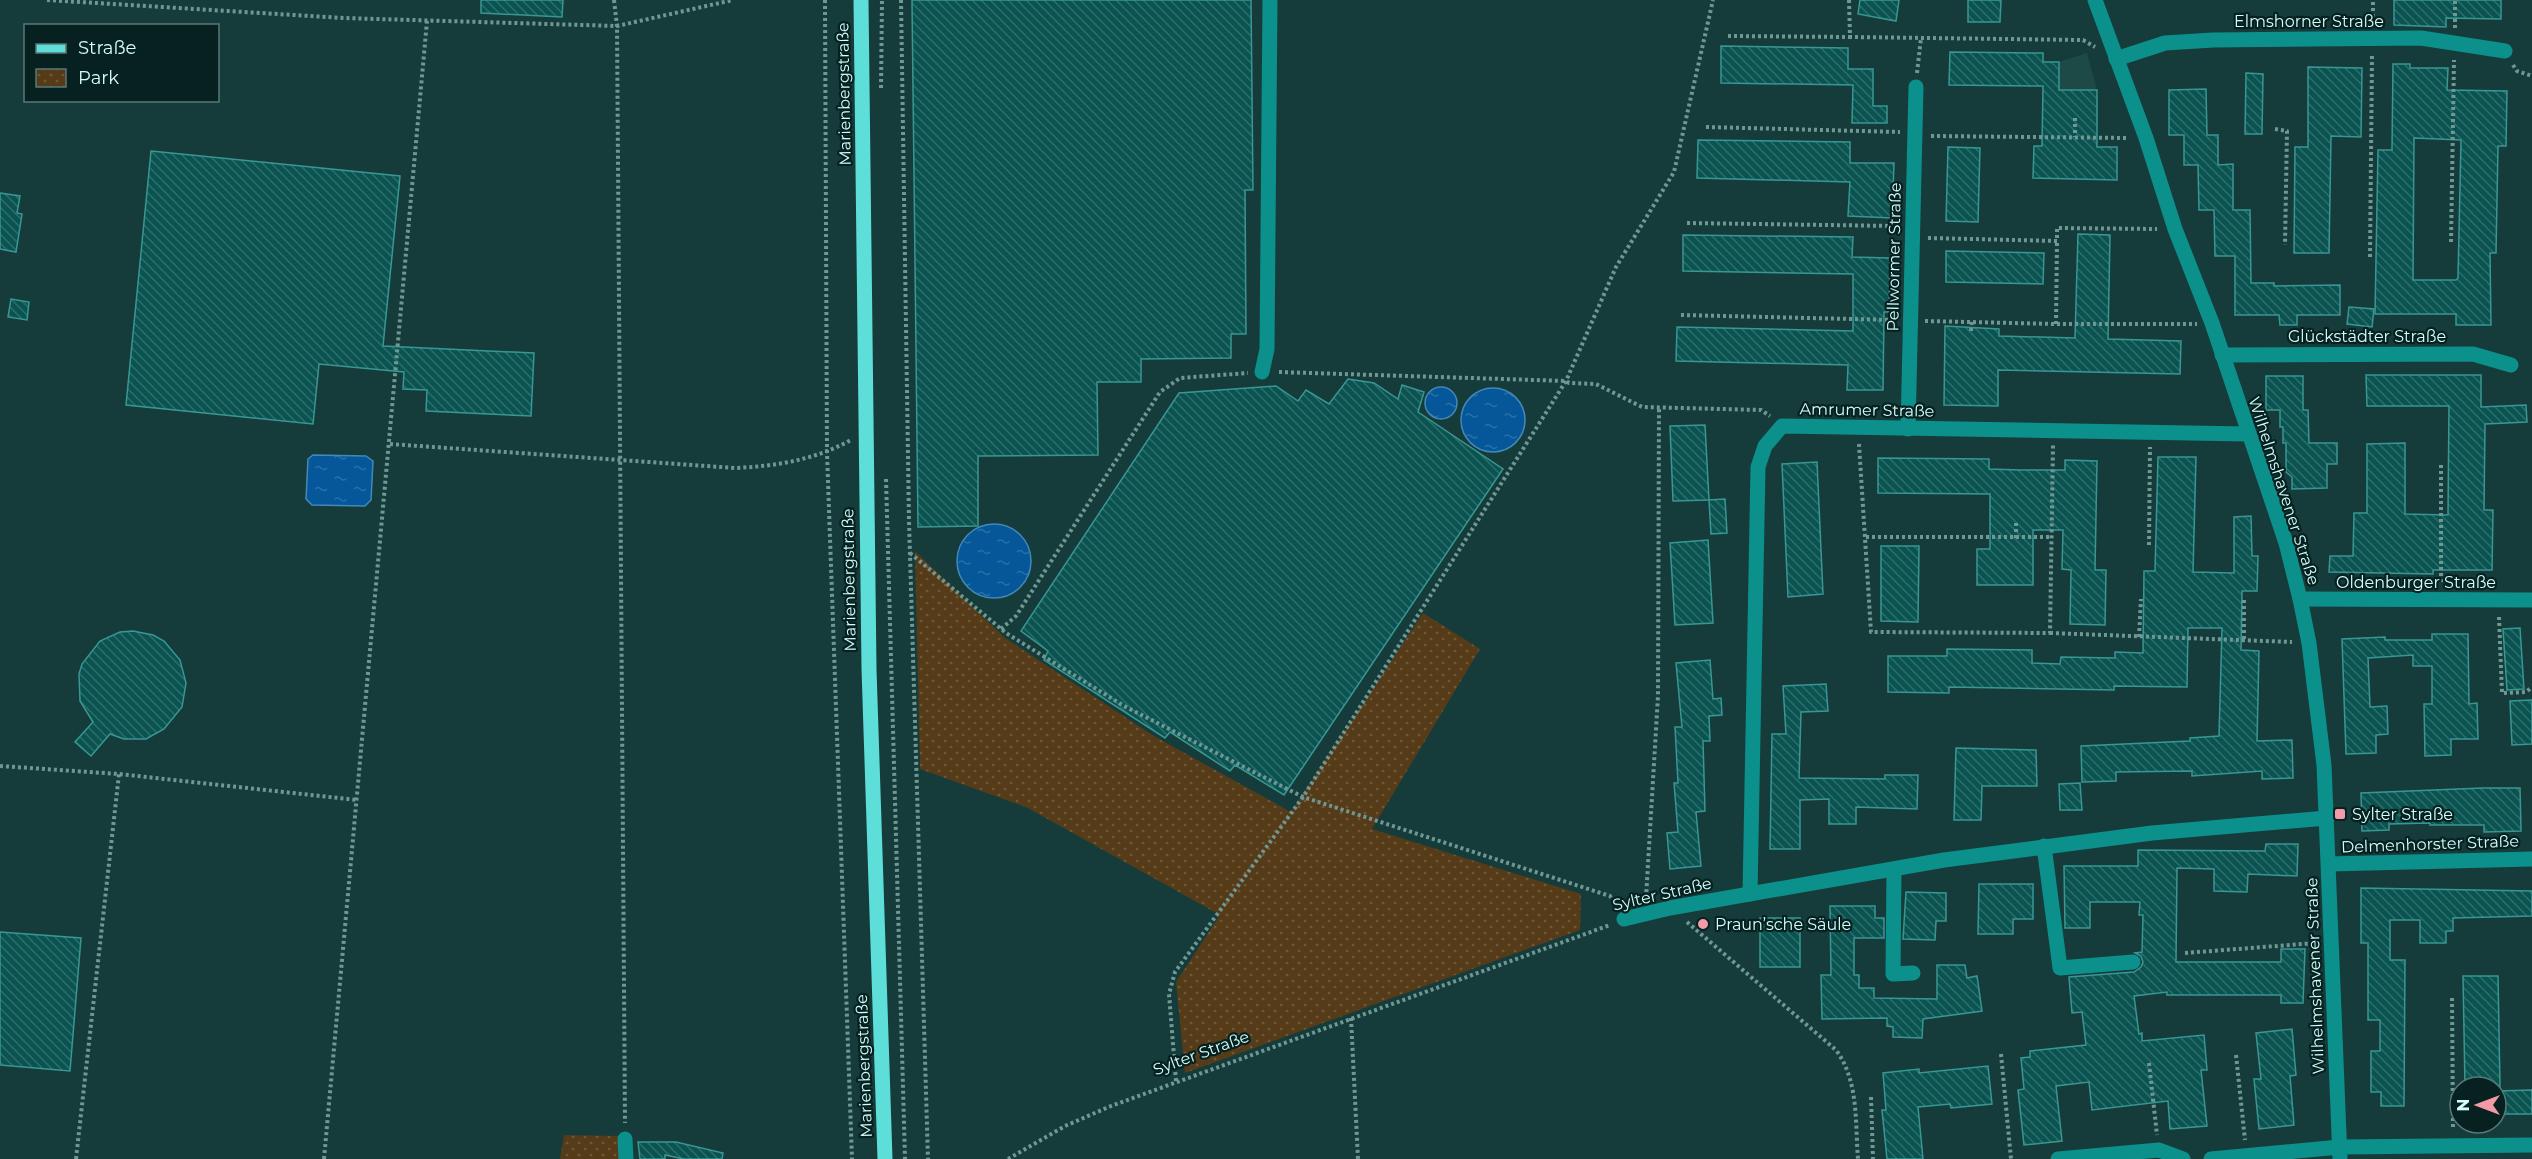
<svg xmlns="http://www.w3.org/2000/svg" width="2532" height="1159" viewBox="0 0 2532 1159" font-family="Montserrat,sans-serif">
<defs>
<pattern id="park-dots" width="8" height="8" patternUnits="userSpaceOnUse" patternTransform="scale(1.5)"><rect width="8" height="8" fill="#563b18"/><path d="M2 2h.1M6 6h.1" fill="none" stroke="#6d583a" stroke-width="1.8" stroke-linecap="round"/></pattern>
<pattern id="water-ripples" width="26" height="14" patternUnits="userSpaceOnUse" patternTransform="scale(1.5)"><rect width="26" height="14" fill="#05579a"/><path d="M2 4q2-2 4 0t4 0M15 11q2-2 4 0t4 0" fill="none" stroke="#2970a9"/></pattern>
<pattern id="building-back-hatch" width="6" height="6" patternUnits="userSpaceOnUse" patternTransform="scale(1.5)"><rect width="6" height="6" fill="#0a5351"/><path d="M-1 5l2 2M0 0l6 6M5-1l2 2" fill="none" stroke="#2d6d6b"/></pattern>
</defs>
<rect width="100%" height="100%" fill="#153c3a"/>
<path fill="#1d4947" d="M2087,53L2097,90V129L2042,128L2043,62H2059Z"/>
<g fill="url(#park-dots)">
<path d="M915,551L1005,638L1154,736L1291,812L1423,613L1480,649L1372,829L1581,894L1580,930L1185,1073L1176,982L1220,915L1026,807L920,769Z"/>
<path d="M564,1135L619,1136V1159H560Z"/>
</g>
<g fill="url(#water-ripples)" stroke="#4389b7" stroke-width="1.5">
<circle cx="1441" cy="403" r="16"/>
<circle cx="1493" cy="420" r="32"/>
<path d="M313,455L366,456L373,461L371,500L365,506L312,505L306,499L308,459Z"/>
<circle cx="994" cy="561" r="37"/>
</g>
<g fill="url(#building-back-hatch)" stroke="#399793" stroke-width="1.5" fill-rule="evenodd">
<path d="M481,0H563L562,17L481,13Z"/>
<path d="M912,0H1251L1253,190H1245L1246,334H1231V358L1141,359V382H1097L1098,455L978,456V526L918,527Z"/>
<path d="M1860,0H1899L1896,21L1858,14Z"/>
<path d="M1968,0H2001L2000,22H1968Z"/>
<path d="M2394,0H2501V19L2446,18V27L2394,25Z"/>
<path d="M1721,46L1848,48V69H1873V106H1887V123H1852L1853,85L1721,83Z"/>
<path d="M1950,52L2043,53V62H2059V90H2097V147H2117V180L2033,178L2034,146H2042L2043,86L1949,85Z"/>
<path d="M2393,64H2410V68H2448L2447,90L2507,91L2506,146H2498L2496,253H2490L2491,325H2456V314H2375L2378,150H2392ZM2414,138L2461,140L2458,278L2456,280H2413Z"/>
<path d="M2308,67L2362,68L2361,137L2331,136L2329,253H2294L2295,147H2308Z"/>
<path d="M2246,73L2263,74L2262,134H2245Z"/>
<path d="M2206,89L2207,135H2218V165L2233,164V210H2250L2251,283H2274V286L2340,285V315H2297V325H2280L2279,315H2235V256H2215L2214,210H2199L2198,165H2184V135H2169V90Z"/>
<path d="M1698,140L1850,142V163H1894L1892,218L1848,216L1850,182L1697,178Z"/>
<path d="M1948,147L1980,148L1978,222L1946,221Z"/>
<path d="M151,151L400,176L383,346L534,353L531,416L426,411L427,390L403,389L404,372L319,364L313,424L126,405Z"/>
<path d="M0,193L20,196L17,213L22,214L16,252L0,249Z"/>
<path d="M2078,234L2110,235L2108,339L2181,341L2180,374L1998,370V406L1944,405L1945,326L1999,329V336L2075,338Z"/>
<path d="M1683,235L1853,237L1852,257L1890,258L1889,312H1884L1883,390H1847L1848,365L1676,361L1677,327L1853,331V274L1683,271Z"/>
<path d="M1946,251L2044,253L2043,284L1946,282Z"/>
<path d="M11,299L29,302L27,320L8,317Z"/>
<path d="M2349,307L2374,309L2372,327L2347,324Z"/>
<path d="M2366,375H2481V407L2526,405L2527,422L2485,424L2484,510H2493L2492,570H2433V574L2329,572L2330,556H2353L2354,513H2367V444L2405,443V514L2448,515L2449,406H2367Z"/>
<path d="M2266,376H2303V410H2308L2309,443H2337V464H2327V488L2292,489V477L2286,472V443H2283V427H2280V410H2266Z"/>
<path d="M1348,379L1374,383L1398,399L1402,385L1424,392L1418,412L1503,469L1284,795L1235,765L1230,771L1170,732L1165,738L1044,660L1048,651L1021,631L1179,393L1276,386L1298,401L1306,390L1329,404Z"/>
<path d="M1705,425L1709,500L1673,501L1670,426Z"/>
<path d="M2158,457H2196L2193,572L2234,573V517L2251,516L2252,556H2258L2257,591H2242L2241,650L2259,651L2257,741L2292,740L2293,778L2262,779V771L2192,776V771L2116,772V781L2082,782L2081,746L2190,741V738L2219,736L2222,628H2188L2187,687L2114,686V690L1949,687V693L1888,692V656H1947V649L2032,650V663L2060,664L2061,657L2115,658V652L2143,653L2144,571H2155Z"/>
<path d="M1878,458L1989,459V469L2020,470H2065V460L2097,461L2095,570H2106L2105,625L2070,624L2071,570L2062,569L2063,530H2033V585H1977V549H1990V494L1878,493Z"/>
<path d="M1817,462L1823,594L1788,597L1782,464Z"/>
<path d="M1725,499L1727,533L1711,534L1709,500Z"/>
<path d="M1708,540L1713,623L1675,625L1670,543Z"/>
<path d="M1881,546H1919L1918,622L1881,621Z"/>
<path d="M2520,628L2524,689L2507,690L2503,629Z"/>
<path d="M133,631L153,635L164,641L180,660L186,683L182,707L164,729L146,739H124L110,734L91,756L75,742L93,722L80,701L79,674L82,664L100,641L120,632Z"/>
<path d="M2432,634H2468L2469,704L2477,703L2478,739H2451V755L2425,756L2424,704H2432V666H2413V655L2368,658L2370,707L2387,706L2388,734L2376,735V753L2346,754L2342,639L2385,637V640H2432Z"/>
<path d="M1710,660L1713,699L1721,698L1722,715L1709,716L1710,741H1703L1705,811L1696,812L1701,866L1670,869L1667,833L1678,832L1674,783H1678L1675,727H1682L1676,663Z"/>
<path d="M1826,684L1828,711L1801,712L1799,778L1885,779V775H1918L1917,809L1856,807V824H1829V799L1800,800V849H1770L1772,734H1786L1783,686Z"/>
<path d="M2532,700V744L2512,745L2510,701Z"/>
<path d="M1956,748L2036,750L2037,786H1982L1981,820H1954Z"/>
<path d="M2080,783L2082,810H2060L2059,784Z"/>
<path d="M2483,788H2520L2521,831L2484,832V825H2430V823L2389,824V830L2362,831L2361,793Z"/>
<path d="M2266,844H2298L2297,876L2248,874L2247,892L2214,891V869L2177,868L2176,962H2281V949H2305L2303,1003H2281V995H2167V992L2134,996L2139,1034L2142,1033V1041L2204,1035L2207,1070H2201L2207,1126L2170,1129L2168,1101L2092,1110L2089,1082L2056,1086L2062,1141L2024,1145L2018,1090L2024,1089L2021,1058L2030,1057V1051L2086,1045L2082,1012L2072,1013L2069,977L2134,972L2141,967L2143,962L2141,956L2135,953L2142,952L2143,915H2139L2140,902H2090V928H2065L2064,866H2138V850L2265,851Z"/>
<path d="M1979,884H2033V919H2013V934H1978Z"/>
<path d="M2361,888L2532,891V916L2453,918V931H2446V943H2420V920H2390V960H2405L2404,1106H2381V1092H2371V1051H2380V1020H2368V943H2361Z"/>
<path d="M1906,892L1946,893V921H1936L1935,940L1903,939Z"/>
<path d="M1830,906H1875V918H1884V938H1854V975H1859V988H1874V998L1937,999V965H1965L1967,978L1977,976L1982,1011L1923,1019L1922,1038L1893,1037V1027L1887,1026V1018L1822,1019L1821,975H1831Z"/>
<rect x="1760" y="918" width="40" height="49"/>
<path d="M0,932L81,938L70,1071L0,1065Z"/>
<path d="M2463,976H2498L2500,1087H2465Z"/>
<path d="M2292,1029L2296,1075L2290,1076L2294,1125L2259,1129L2254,1079H2261L2256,1033Z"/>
<path d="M1988,1066L1992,1104L1951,1108L1950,1104L1918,1107L1923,1159H1887L1882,1110H1886L1883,1073L1919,1069V1073Z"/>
<path d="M2532,1090V1114H2496V1091Z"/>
<path d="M638,1142H676L723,1153L722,1159H684L665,1155V1159H640Z"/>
</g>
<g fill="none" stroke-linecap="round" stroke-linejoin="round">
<g stroke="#6f9895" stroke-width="4" stroke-dasharray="3 3" stroke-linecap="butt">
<path d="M47,0L343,18L617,26L733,0"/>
<path d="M614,0L617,26L625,1123"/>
<path d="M825,0L827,453L852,1159"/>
<path d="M901,0L909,521L928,1159"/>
<path d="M1849,0L1850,37L2083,40L2095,47"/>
<path d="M2373,23V0"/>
<path d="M2455,28V0"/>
<path d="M1728,36L1850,37"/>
<path d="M2513,65L2517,71L2532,76"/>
<path d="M1917,73L1921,38"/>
<path d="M881,88L882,0"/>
<path d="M2075,118V137"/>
<path d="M1706,127L1900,132"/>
<path d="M2275,129L2287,131L2285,245"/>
<path d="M1931,136L2128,138"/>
<path d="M1687,223L1896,226"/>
<path d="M1928,238L2057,241V228L2157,229"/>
<path d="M2451,242L2454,60"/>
<path d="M2370,257L2372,55"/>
<path d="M1681,315L1894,320"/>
<path d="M1925,321L2056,324H2197"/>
<path d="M2056,324L2057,241"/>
<path d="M1971,331L1972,321"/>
<path d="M1279,372L1566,381L1569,383L1596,384L1642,407L1761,410L1770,416"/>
<path d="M390,444L735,468C777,466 814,460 851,440"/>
<path d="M1859,444L1871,632L2050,633L2053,445"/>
<path d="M2441,465V585"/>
<path d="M886,479L905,1159"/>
<path d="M2016,523V538"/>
<path d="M1866,537H2051"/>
<path d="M2149,545L2150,447"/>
<path d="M910,553L1006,633L1124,706L1303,797L1610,896L1616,905"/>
<path d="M2244,600V639"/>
<path d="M2499,617L2502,693L2526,692L2532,687"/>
<path d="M1001,629L1016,616L1160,392L1180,378L1248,373"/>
<path d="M2050,633L2292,642"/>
<path d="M2139,637L2141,599"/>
<path d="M0,766L119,774L357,800"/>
<path d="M1646,898L1658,696L1659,407"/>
<path d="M1687,922L1836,1050C1859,1081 1855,1122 1858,1159"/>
<path d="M2185,953L2316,943"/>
<path d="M2452,998L2453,1130"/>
<path d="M1351,1018L1358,1159"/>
<path d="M2001,1054L2011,1159"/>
<path d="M2236,1055L2245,1140"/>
<path d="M2149,1063L2157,1135"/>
<path d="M1176,1081L1169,994L1175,972L1303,797L1566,381L1616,267L1674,172L1713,0"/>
<path d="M1871,1097L1873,1159"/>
<path d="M76,1159L119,774"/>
<path d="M324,1159L427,21"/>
<path d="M1008,1159L1065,1126L1111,1106L1610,925"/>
</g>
<g stroke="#0c908c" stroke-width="15">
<path d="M2095,0L2146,138L2175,229L2212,323L2286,543L2300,599L2309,643L2324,765L2340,1159"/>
<path d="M2116,59L2165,43L2213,40L2421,38L2505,51"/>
<path d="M2222,355L2473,354L2511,365"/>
<path d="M1262,372L1267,349L1270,0"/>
<path d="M1908,429L1916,87"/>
<path d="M2300,599L2532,600"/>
<path d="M2044,846L2060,968L2133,962"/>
<path d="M2329,864L2532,859"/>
<path d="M1894,869L1893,974L1913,973"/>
<path d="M1750,894L1758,467L1765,446L1782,426L2247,434"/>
<path d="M1624,919L1670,908L1944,860L2152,833L2327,818"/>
<path d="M625,1139L626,1159"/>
<path d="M2058,1159L2159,1150L2183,1159"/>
<path d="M2211,1159L2340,1147L2532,1145"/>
</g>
<path stroke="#5dded9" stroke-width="15" d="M861,0L869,669L885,1159"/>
</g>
<g fill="#f49aa6" stroke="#062120" stroke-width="2">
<rect x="2334" y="808" width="12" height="12" rx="3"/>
<circle cx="1703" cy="924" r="6"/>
</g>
<g text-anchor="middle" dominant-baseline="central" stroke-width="4.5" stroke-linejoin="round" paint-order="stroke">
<g font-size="16" fill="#d3fefb" stroke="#062120">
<text x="2309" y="21">Elmshorner Straße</text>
<text transform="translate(844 94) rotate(-91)">Marienbergstraße</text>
<text transform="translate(1894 257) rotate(-89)">Pellwormer Straße</text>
<text x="2367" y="336">Glückstädter Straße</text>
<text transform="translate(1867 410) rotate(1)">Amrumer Straße</text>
<text transform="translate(2284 491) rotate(72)">Wilhelmshavener Straße</text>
<text transform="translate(849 580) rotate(-91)">Marienbergstraße</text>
<text x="2416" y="582">Oldenburger Straße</text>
<text transform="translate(2430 844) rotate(-2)">Delmenhorster Straße</text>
<text transform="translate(1662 894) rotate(-13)">Sylter Straße</text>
<text transform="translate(2315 976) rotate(-92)">Wilhelmshavener Straße</text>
<text transform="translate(1201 1053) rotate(-20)">Sylter Straße</text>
<text transform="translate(864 1066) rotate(-92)">Marienbergstraße</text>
</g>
<g font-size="16" fill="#d3fefb" stroke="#062120" text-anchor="start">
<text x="2352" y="814">Sylter Straße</text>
<text x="1715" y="924">Praun’sche Säule</text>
</g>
</g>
<rect x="24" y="24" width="195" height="78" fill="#062120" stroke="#587978" stroke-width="1.5"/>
<rect x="36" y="44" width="30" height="9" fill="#5dded9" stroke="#587978" stroke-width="1.5"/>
<text x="78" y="54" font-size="18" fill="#d3fefb">Straße</text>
<rect x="36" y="69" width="30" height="18" fill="url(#park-dots)" stroke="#587978" stroke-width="1.5"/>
<text x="78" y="84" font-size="18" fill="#d3fefb">Park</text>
<g transform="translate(2478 1105) rotate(270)"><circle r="28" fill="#062120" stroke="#587978" stroke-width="1.5"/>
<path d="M0-4.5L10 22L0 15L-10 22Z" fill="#f49aa6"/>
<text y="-9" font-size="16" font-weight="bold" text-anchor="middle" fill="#d3fefb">N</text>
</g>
</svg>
